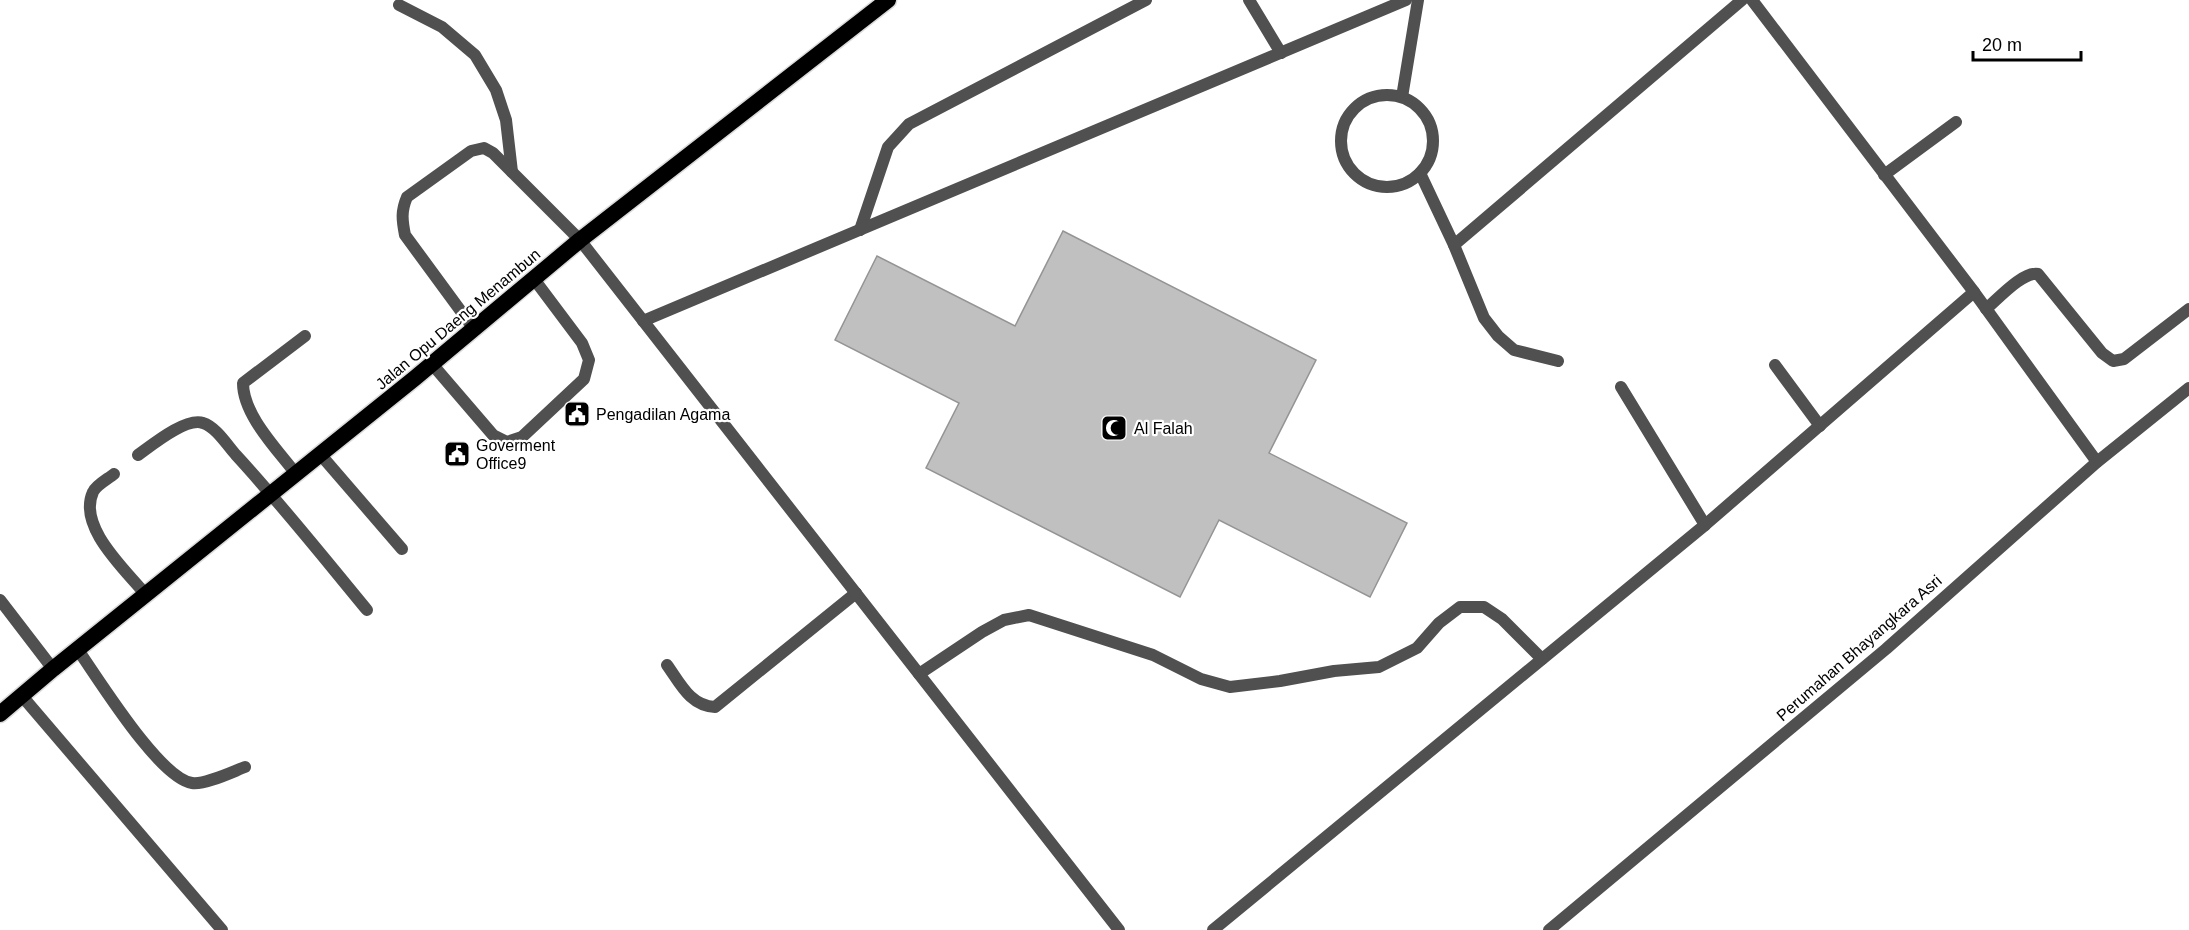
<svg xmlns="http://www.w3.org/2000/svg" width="2189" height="930" viewBox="0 0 2189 930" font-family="Arial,sans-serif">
<rect width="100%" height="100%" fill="#fff"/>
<path fill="#c0c0c0" stroke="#949494" stroke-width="1.5" d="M1063,231L1316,360L1269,453L1407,523L1370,597L1219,520L1180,597L926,468L959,403L835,340L877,256L1015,326Z"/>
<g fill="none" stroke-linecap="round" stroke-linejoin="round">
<g stroke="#dbdbdb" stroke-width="19">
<path id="trunk" d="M0,714L53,669L415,378L580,240L888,0"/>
</g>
<g stroke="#505050" stroke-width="12">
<path d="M1249,0L1281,53"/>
<path d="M399,5L442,27L475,55L496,90L506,120L512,172"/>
<circle cx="1387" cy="141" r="46"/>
<path d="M1402,97L1418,0"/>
<path d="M1420,173L1454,245L1484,318L1498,336L1514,350L1558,361"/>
<path d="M1884,175L1956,122"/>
<path d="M860,230L888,147L909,124L1146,0"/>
<path d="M1454,245L1742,0"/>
<path d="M1986,309C1998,299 2023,271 2038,274L2102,353L2113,361L2124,359L2189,309"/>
<path d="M643,321L1406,0"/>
<path d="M474,329L405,235C402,220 401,211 407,197L471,151L484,148L493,153L580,240"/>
<path d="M432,364L493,435L507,442L522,437L584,379L589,360L582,343L534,279"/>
<path d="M1775,365L1820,426"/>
<path d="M1621,387L1705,525"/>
<path d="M320,454L402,549"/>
<path d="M138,455C152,445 186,417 203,423C216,427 227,445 236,455C282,505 324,558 367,610"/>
<path d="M114,474C108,479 96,485 93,492C77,527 126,570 146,595"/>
<path d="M296,474C277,449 243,415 243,383L305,336"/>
<path d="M78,650C98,678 159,778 192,783C205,785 232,772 245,767"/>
<path d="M667,665C680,683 690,706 715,707L856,593"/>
<path d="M919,674L982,632L1004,620L1029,615L1153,655L1201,679L1230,687L1280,681L1334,671L1379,667L1417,648L1439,623L1460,607H1484L1502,619L1542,659"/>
</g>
<g stroke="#505050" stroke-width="12">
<path d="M1752,0L1974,292L2097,462"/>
<path d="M580,240L1119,930"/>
<path d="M0,600L53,669"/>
<path d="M22,696L222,930"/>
<path d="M1213,930L1705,525L1974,292"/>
<path d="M1549,930L1886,649L2097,462L2189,388"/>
</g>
<use href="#trunk" stroke="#000" stroke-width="16"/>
</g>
<defs>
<g id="civic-square" transform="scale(1.35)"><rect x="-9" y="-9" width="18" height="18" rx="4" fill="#000" stroke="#fff"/><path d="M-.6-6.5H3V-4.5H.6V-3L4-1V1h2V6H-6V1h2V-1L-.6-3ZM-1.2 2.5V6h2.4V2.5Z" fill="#fff"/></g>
<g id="mosque-square" transform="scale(1.35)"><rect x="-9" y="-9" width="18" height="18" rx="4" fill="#000" stroke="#fff"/><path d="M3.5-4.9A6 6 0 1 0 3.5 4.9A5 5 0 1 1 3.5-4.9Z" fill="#fff"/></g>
</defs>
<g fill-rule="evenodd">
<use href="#civic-square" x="577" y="414"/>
<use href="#mosque-square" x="1114" y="428"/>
<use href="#civic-square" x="457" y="454"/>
</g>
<g text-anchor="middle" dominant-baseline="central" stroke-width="4.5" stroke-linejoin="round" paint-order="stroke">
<g font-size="16" fill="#000" stroke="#fff">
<text transform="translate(458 319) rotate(-40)">Jalan Opu Daeng Menambun</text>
<text transform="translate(1859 648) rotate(-41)">Perumahan Bhayangkara Asri</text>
</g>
<g font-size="16" fill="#000" stroke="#fff" text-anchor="start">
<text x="596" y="414">Pengadilan Agama</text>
<text x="1134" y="428">Al Falah</text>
<text x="476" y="445">Goverment<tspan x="476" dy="18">Office9</tspan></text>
</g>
</g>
<path d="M1973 51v9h108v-9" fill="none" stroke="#000000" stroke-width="3"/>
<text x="1982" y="51" font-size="18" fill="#000000" stroke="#ffffff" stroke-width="4.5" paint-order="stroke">20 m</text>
</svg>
